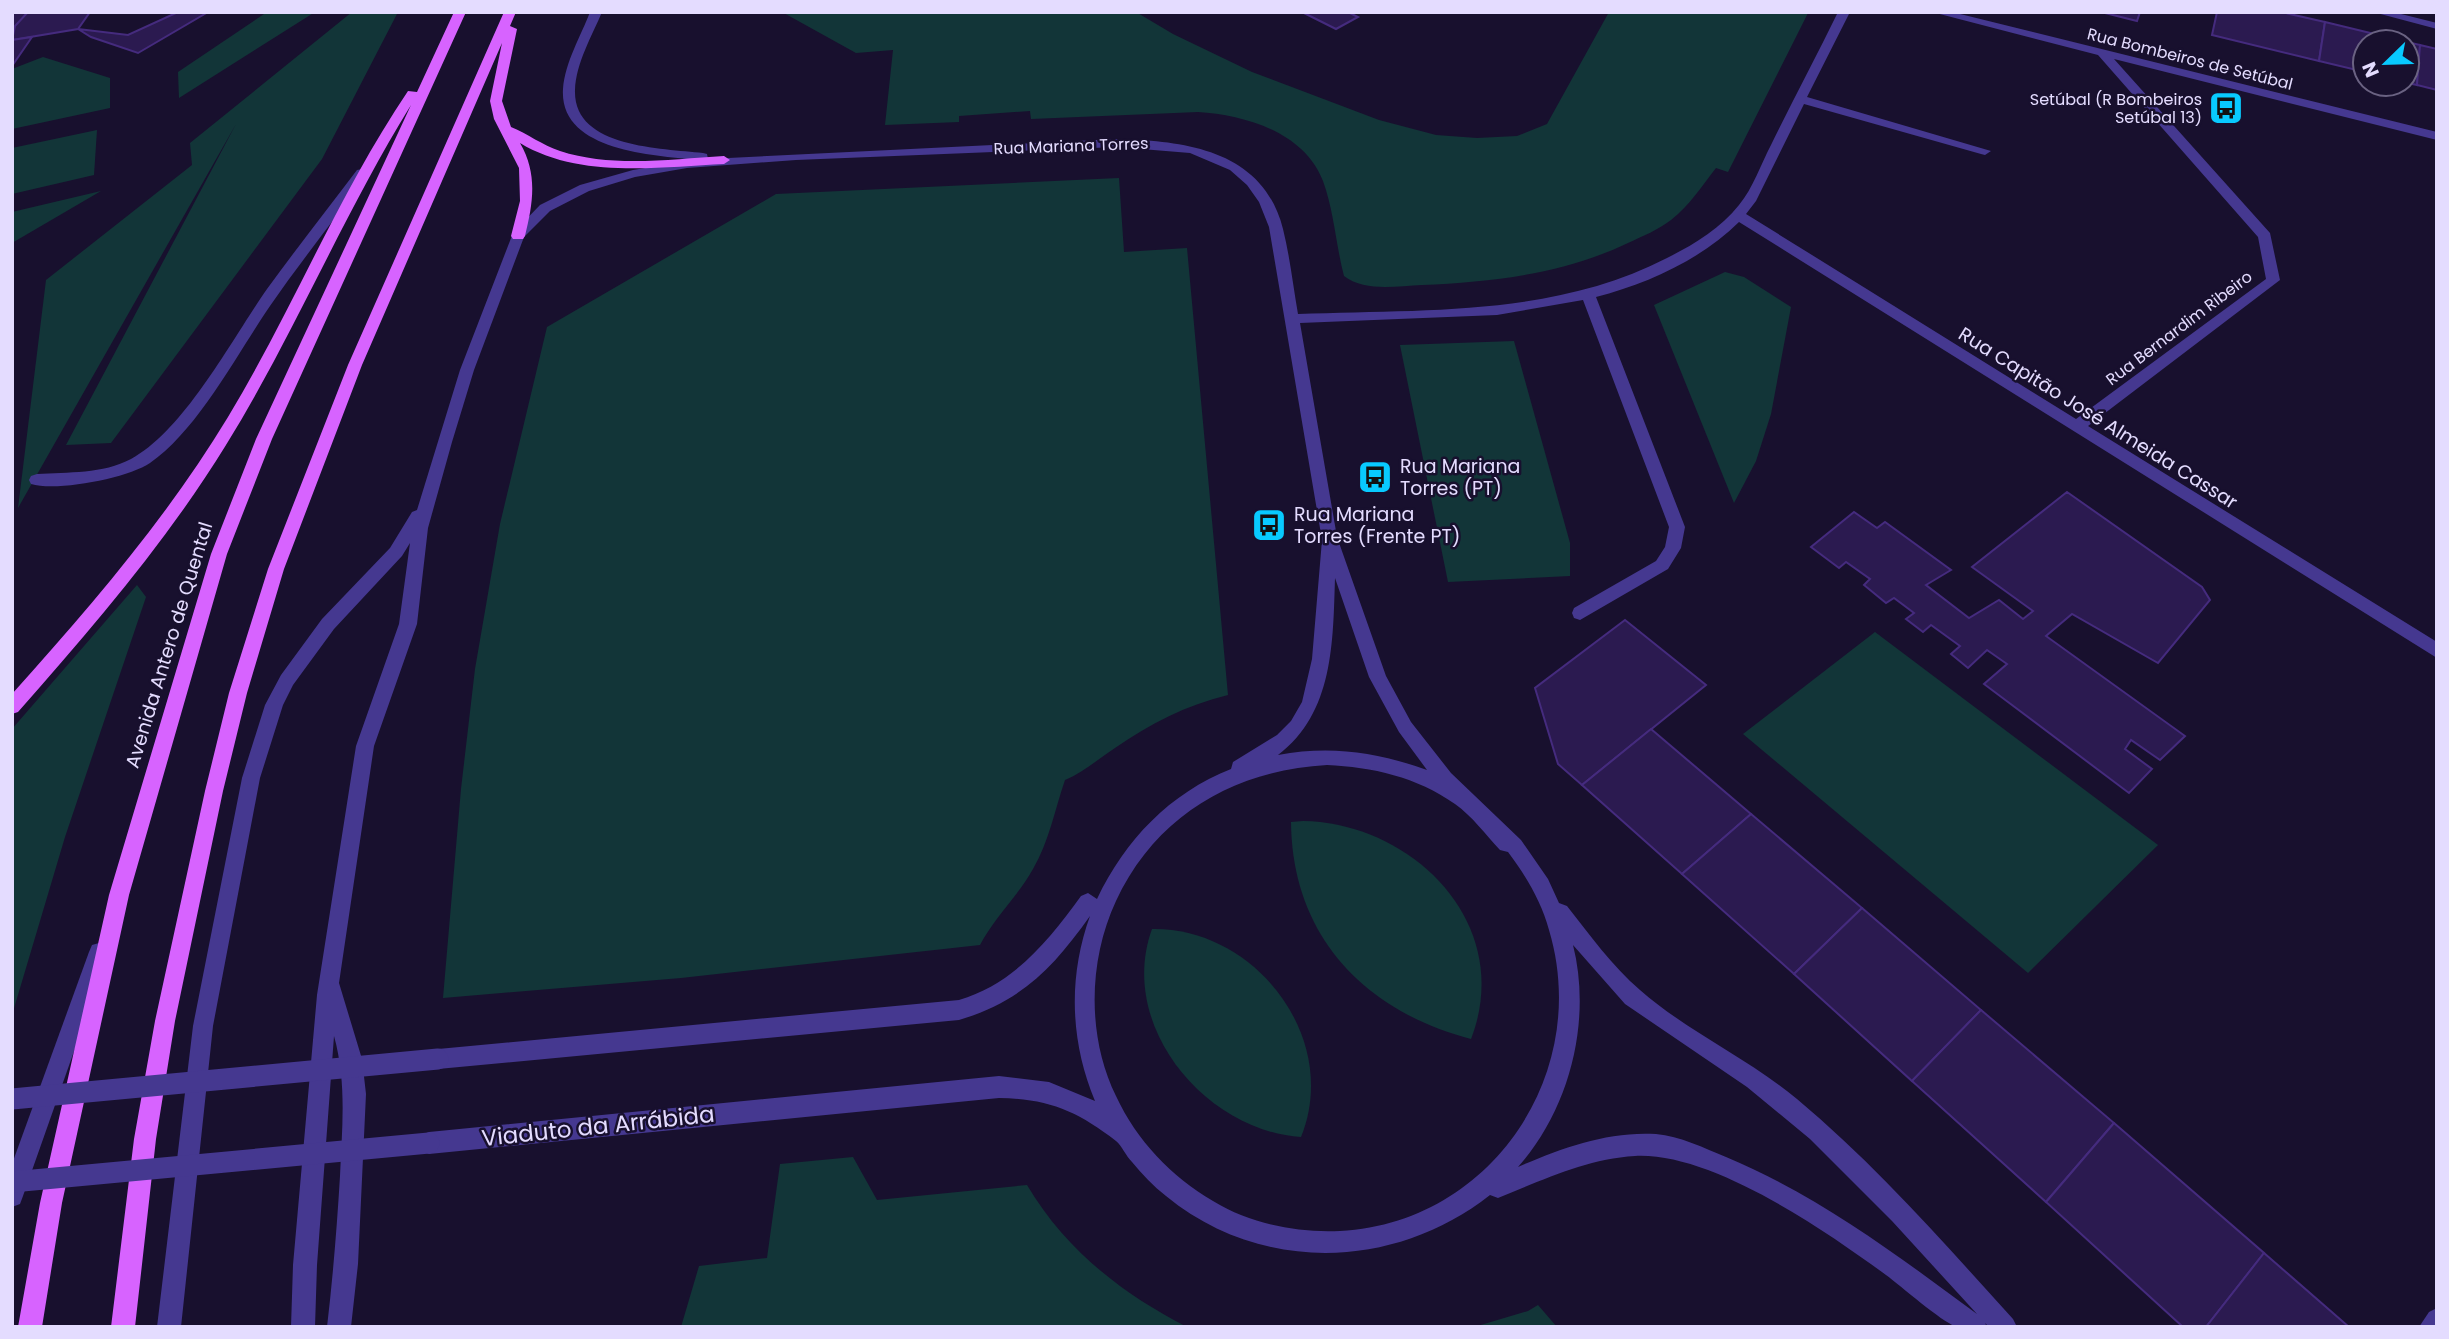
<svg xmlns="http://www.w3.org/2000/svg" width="2449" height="1339" viewBox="0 0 2449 1339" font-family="Poppins,sans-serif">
<rect width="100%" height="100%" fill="#18102e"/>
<g fill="#123538">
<path d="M267,12H315L179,98L178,72Z"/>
<path d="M352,12H398L322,159L111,443L66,445L236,124L18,508L46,280L192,165L190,143Z"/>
<path d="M782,12H1136L1173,34L1252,72L1379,120L1436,135L1477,138L1517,136L1547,124L1609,12L1808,13L1728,172L1716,168C1702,186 1689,206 1671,220C1658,230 1643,236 1628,243C1563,274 1493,282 1422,285C1396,286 1365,292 1344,276C1336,246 1334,211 1323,181C1304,132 1245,115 1198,112L1031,119L1030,111L959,116V122L885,125L893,50L856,53Z"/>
<path d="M43,57L110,78V108L12,129V69Z"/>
<path d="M97,130L94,175L12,194V148Z"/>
<path d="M1119,178L1124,252L1187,248L1228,695C1186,705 1150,724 1115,748C1098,759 1084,772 1065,780C1055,809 1049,842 1033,869C1018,896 994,918 980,945L681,978L443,998L461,789L475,669L500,524L547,327L776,194Z"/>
<path d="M101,191L12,243V212Z"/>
<path d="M1725,272L1744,277L1791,307L1771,414L1756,461L1734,503L1654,305Z"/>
<path d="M1514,341L1570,543V576L1448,582L1400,345Z"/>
<path d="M137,585L146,597L65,837L12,1015V729Z"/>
<path d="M1875,632L2158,845L2028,973L1743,734Z"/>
<path d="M1303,821C1414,823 1515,925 1471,1039C1364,1011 1292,936 1291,822Z"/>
<path d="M1152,929C1255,927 1341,1038 1301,1137C1205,1131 1117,1025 1152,929Z"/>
<path d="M853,1157L877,1200L1027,1185C1065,1249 1121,1293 1187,1327H681L699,1266L767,1258L780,1164Z"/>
<path d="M1538,1305L1557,1327H1474L1528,1311Z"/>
</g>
<g fill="#2b1a50" stroke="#452b7e" stroke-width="2">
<path d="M12,12H28L12,32Z"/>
<path d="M28,12H90L78,29L12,40L15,26Z"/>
<path d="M178,12H208L138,53L91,37L78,29L128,35Z"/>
<path d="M1302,12H1348L1358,17L1336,29Z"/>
<path d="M2101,12H2140L2137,21Z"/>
<path d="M2217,12H2281L2325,22L2319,61L2212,35Z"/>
<path d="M2325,22L2420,45L2417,85L2407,83V42H2365V72L2319,61Z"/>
<path d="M32,37L12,66V40Z"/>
<path d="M2420,45L2437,49V90L2417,85Z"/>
<path d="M2067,492L2202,587L2210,600L2158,663L2072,614L2046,636L2185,736L2160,760L2131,740L2125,749L2152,769L2129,793L1984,684L2007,664L1987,650L1968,668L1951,654L1960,646L1931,625L1923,632L1906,619L1914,613L1894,598L1886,603L1864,585L1870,579L1846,562L1839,568L1811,547L1854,512L1877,528L1885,522L1951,570L1926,585L1969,618L1999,600L2023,619L2033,611L1972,567Z"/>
<path d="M1625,620L1706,685L1582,785L1558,764L1535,688Z"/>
<path d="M1651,729L1751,814L1682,874L1582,785Z"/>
<path d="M1751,814L1862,908L1794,974L1682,874Z"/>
<path d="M1862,908L1981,1010L1912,1081L1794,974Z"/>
<path d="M1981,1010L2114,1123L2046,1202L1912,1081Z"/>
<path d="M2114,1123L2264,1253L2206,1327H2183L2046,1202Z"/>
<path d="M2264,1253L2349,1327H2206Z"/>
</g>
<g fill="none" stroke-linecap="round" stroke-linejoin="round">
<g fill="#453890" fill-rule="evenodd">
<path d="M590,12H602C592,36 576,63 575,90C573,148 661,148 703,153L707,154L708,159L1117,139C1186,141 1263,150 1283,229C1290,257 1293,286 1298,314C1422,309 1553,317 1667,258C1693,245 1720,229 1739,205C1753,188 1761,164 1771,145C1793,100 1816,57 1838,12H1850L1807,97L1991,151L1985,155L1981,154L1804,104L1756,201L1746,214L2076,419L2266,279L2258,237L2098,55L1932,12H1952L2437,132V140L2114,59L2270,233L2280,280L2088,426L2437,642V658L1739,222C1702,259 1647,284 1596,297L1685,527L1681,548L1668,569L1580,620L1574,618L1572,613L1574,608L1656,561L1665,547L1669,527L1583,300L1497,315L1300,323L1337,537L1386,676L1411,722L1451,773L1521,840L1548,879L1559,903L1567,906C1590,935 1612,966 1640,990C1688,1032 1748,1058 1797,1099C1876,1165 1944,1243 2013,1319L2017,1327H1989L1985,1323L1987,1327C1978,1327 1963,1330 1955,1326C1942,1322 1901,1286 1886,1275C1826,1231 1712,1152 1635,1156C1586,1159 1543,1180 1498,1198L1490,1195C1395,1270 1261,1274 1166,1196C1153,1186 1142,1174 1132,1162C1126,1156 1122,1146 1116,1141C1077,1111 1049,1099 999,1098L429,1154L421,1151L418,1143L421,1135L429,1132L999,1076L1049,1082L1095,1101C1070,1041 1068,977 1090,916C1053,968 1022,1001 959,1020L438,1069L431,1066L427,1059L431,1052L438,1049L959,1000C1015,983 1048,941 1081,896L1088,893L1097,899C1125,840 1170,793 1231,769L1233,762L1277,735L1291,721L1302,702L1312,659L1322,540L1269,227L1259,202L1247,185L1230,170L1190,153L1117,147L796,160L687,168L635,177L589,191L550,211L524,237L474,370L452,442L428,528L417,624L374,746L339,983L362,1059L366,1094L358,1264L351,1327H327C333,1276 337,1226 340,1176C342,1128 347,1083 334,1036L317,1265L315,1327H291L293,1265L317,995L356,746L399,624L410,543L402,556L334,629L293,685L283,705L260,778L213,1026L181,1327H157L193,1026L242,778L265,705L281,675L322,619L390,548L412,512L417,510L460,370L513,233L540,205L580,185L633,170L696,160C652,155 559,151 563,89C565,62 581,36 590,12ZM1335,578L1369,677L1399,732L1427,770C1377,752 1330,745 1278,755C1334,713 1333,641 1335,578ZM1327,765C1372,767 1417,777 1455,804C1472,816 1486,835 1500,850L1508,852C1526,876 1541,901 1549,930C1592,1073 1491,1223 1340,1231C1296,1233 1251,1224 1213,1201C1171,1176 1137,1141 1116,1096C1087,1037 1088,961 1116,901C1156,815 1235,770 1327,765ZM1573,945L1625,1004L1747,1087L1810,1139L1892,1221L1977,1314C1897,1255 1819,1196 1726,1157C1704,1148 1680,1136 1656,1134C1608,1131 1561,1148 1518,1167C1570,1109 1592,1020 1573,945Z"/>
<path d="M2373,12H2393L2437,23V29Z"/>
<path d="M362,169L368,173C336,218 301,261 270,306C237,354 198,430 150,463C128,478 57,492 31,484L29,480L31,476L37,474C68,472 103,474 131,459C184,431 232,339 267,289C296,249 327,210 357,170Z"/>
<path d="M99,943L106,945L109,952L23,1196L20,1204L12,1207V1164L89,952L92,945Z"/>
<path d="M2437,1308V1327H2419L2429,1312Z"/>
</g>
<g fill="#d763ff" fill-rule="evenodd">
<path d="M454,12H466L272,439L227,554L129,895L62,1203L42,1327H18L40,1203L109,895L211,554L256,439L411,105C343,215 294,335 226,445C167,541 93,627 18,712L12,714V694C90,607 167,518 228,417C292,311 338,195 408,91L417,92Z"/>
<path d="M504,12H516L510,26L517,29L502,101L511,127C528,134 542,145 560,151C612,168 671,159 724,156L730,160L724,164C659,167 579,179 520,143C538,174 533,203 525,236L523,239H513L511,236L520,201L519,168L494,119L490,101L502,43L362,365L284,569L247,693L223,791L175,1021L156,1139L135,1327H111L134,1139L155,1021L205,791L229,693L268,569L348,365Z"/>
</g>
<g stroke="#453890" stroke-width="21">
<path d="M12,1099L438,1059"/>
<path d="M12,1182L429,1143"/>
</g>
</g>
<defs>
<g id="bus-square" transform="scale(1.75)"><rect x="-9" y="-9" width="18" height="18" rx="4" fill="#08caff" stroke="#18102e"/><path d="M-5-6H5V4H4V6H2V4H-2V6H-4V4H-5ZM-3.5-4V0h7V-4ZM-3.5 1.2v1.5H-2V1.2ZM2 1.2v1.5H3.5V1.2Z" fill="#111"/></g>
</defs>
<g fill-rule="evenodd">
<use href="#bus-square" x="2226" y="108"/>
<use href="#bus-square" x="1375" y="477"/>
<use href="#bus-square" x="1269" y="525"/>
</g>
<g text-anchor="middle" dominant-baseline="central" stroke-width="5" stroke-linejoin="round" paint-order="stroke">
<g font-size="16" fill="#e4dcff" stroke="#18102e">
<text transform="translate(2190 59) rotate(14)">Rua Bombeiros de Setúbal</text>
<text transform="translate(1071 146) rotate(-2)">Rua Mariana Torres</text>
<text transform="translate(2179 328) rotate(-37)">Rua Bernardim Ribeiro</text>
</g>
<g font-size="16" fill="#e4dcff" stroke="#18102e" text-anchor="end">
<text x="2202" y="99">Setúbal (R Bombeiros<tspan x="2202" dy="18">Setúbal 13)</tspan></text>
</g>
<g font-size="19" fill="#e4dcff" stroke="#18102e">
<text transform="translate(2098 418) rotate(32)">Rua Capitão José Almeida Cassar</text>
<text transform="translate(169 645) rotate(-73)">Avenida Antero de Quental</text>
</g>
<g font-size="19" fill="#e4dcff" stroke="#18102e" text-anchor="start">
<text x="1400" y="466">Rua Mariana<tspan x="1400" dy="22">Torres (PT)</tspan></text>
<text x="1294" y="514">Rua Mariana<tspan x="1294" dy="22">Torres (Frente PT)</tspan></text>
</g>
<g font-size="23" fill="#e4dcff" stroke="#18102e">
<text transform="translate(598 1126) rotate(-6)">Viaduto da Arrábida</text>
</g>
</g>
<rect width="2449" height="1339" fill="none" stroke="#e4dcff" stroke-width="28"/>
<g transform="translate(2386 63) rotate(247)"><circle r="33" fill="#18102e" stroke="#6a6282" stroke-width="2"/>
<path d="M0-5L12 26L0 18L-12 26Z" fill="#08caff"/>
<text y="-10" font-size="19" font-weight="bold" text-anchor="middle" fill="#e4dcff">N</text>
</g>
</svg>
